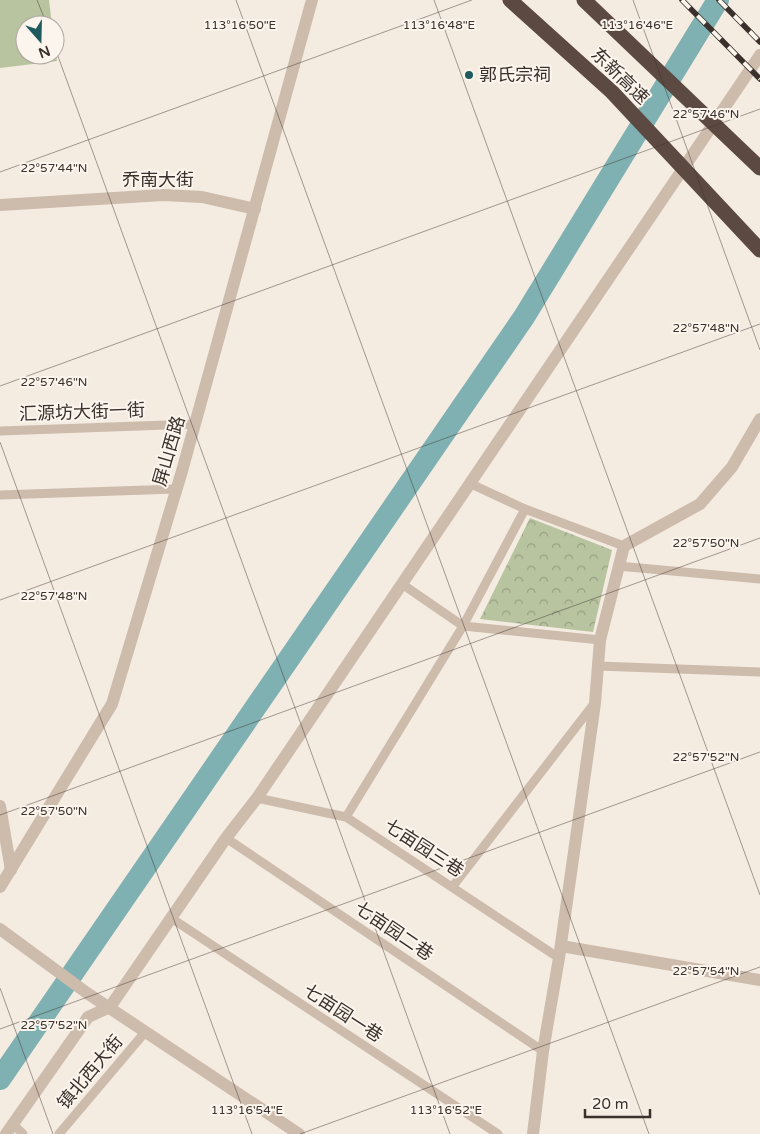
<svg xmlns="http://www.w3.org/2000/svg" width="760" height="1134" viewBox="0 0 760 1134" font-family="'Varela Round','Noto Sans SC',sans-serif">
<defs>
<pattern id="park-crowns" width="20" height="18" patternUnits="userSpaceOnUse" patternTransform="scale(1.25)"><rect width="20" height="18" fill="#b8c4a0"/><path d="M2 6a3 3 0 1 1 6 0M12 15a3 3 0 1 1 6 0" fill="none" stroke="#97a083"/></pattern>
</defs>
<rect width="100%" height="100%" fill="#f4ebe1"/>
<path fill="url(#park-crowns)" d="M530,518L612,550L593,632L480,619Z"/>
<path fill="#b8c4a0" d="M0,0H49L52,25H25V55H55V47L57,61L0,68Z"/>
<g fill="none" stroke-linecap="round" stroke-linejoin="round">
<path stroke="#7fb0b2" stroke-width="22" d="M0,1079L524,317L718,0"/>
<g stroke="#cdbbac" stroke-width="9">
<path d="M0,431L195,424"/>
<path d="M469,483L525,509L624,546"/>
<path d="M0,495L176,489"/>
<path d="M618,566L760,579"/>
<path d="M402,584L463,626L600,640"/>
<path d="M598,666L760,672"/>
<path d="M257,798L346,817L559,958"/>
<path d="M346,817L463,626L525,509"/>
<path d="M226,838L543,1051"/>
<path d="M453,886L593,705"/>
<path d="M171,918L498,1134"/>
<path d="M13,1124L23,1134"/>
<path d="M59,1134L146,1031"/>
</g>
<g stroke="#cdbbac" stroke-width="12">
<path d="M0,205L163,195L202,197L255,209"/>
<path d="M0,806L11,870"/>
<path d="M0,887L112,704L182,471L312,0"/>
<path d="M0,929L87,993L299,1134"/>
<path d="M561,946L760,980"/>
<path d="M6,1134L88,1017L110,1007L226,838L257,798L760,55"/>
<path d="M533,1134L543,1051L559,958L595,703L600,640L624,546L700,504L732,467L760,419"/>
</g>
<g stroke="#3b302b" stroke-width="5.5">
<g id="rail">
<path d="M682,0L760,79"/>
<path d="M719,0L760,42"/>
</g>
</g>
<use href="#rail" stroke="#fbf5ee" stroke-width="4" stroke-dasharray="11" stroke-linecap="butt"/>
<g stroke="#5c4a42" stroke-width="15">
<path d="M510,0L612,92L760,250"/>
<path d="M584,0L760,168"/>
</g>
</g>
<path fill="none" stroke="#3b302b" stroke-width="1" stroke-opacity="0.45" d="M37,0L47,25M236,0L649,1134M434,0L760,895M633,0L760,350M55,48L450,1134M0,172L472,0M0,386L760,109M0,442L252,1134M0,600L760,324M0,815L760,538M0,988L53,1134M0,1029L760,752M300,1134L760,967"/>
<circle fill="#1f5a5e" stroke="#fbf5ee" stroke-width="2" cx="469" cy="75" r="5"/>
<g text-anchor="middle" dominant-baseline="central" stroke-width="4" stroke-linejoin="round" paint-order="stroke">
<g font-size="18" fill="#3b302b" stroke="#fbf5ee" text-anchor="start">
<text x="479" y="75">郭氏宗祠</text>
</g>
<g font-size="18" fill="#3b302b" stroke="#fbf5ee">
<text transform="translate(620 76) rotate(44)">东新高速</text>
<text x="158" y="180">乔南大街</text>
<text transform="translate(82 412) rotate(-2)">汇源坊大街一街</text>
<text transform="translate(169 451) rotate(-74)">屏山西路</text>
<text transform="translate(424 848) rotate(33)">七亩园三巷</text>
<text transform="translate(394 931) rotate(34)">七亩园二巷</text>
<text transform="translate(343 1013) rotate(33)">七亩园一巷</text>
<text transform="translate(90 1072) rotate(-50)">镇北西大街</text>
</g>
</g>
<g font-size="12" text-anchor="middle" fill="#3b302b" stroke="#fbf5ee" stroke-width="4" stroke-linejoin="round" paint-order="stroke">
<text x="439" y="29">113°16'48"E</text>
<text x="637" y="29">113°16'46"E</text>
<text x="240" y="29">113°16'50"E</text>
<text x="706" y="118">22°57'46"N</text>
<text x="54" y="172">22°57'44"N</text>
<text x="706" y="332">22°57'48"N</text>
<text x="54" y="386">22°57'46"N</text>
<text x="706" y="547">22°57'50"N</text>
<text x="54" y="600">22°57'48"N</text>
<text x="706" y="761">22°57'52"N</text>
<text x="54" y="815">22°57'50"N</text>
<text x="706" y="975">22°57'54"N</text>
<text x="54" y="1029">22°57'52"N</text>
<text x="247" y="1114">113°16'54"E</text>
<text x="446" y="1114">113°16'52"E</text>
</g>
<g transform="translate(40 40) rotate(160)"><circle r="24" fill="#fbf5ee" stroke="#aea6a0"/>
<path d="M0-4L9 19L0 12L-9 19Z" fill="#1f5a5e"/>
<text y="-8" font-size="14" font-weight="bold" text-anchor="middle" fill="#3b302b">N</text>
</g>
<path d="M585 1109v8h65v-8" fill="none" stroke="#3b302b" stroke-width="2.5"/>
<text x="592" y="1109" font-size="15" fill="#3b302b" stroke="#fbf5ee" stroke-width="4" paint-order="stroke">20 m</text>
</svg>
